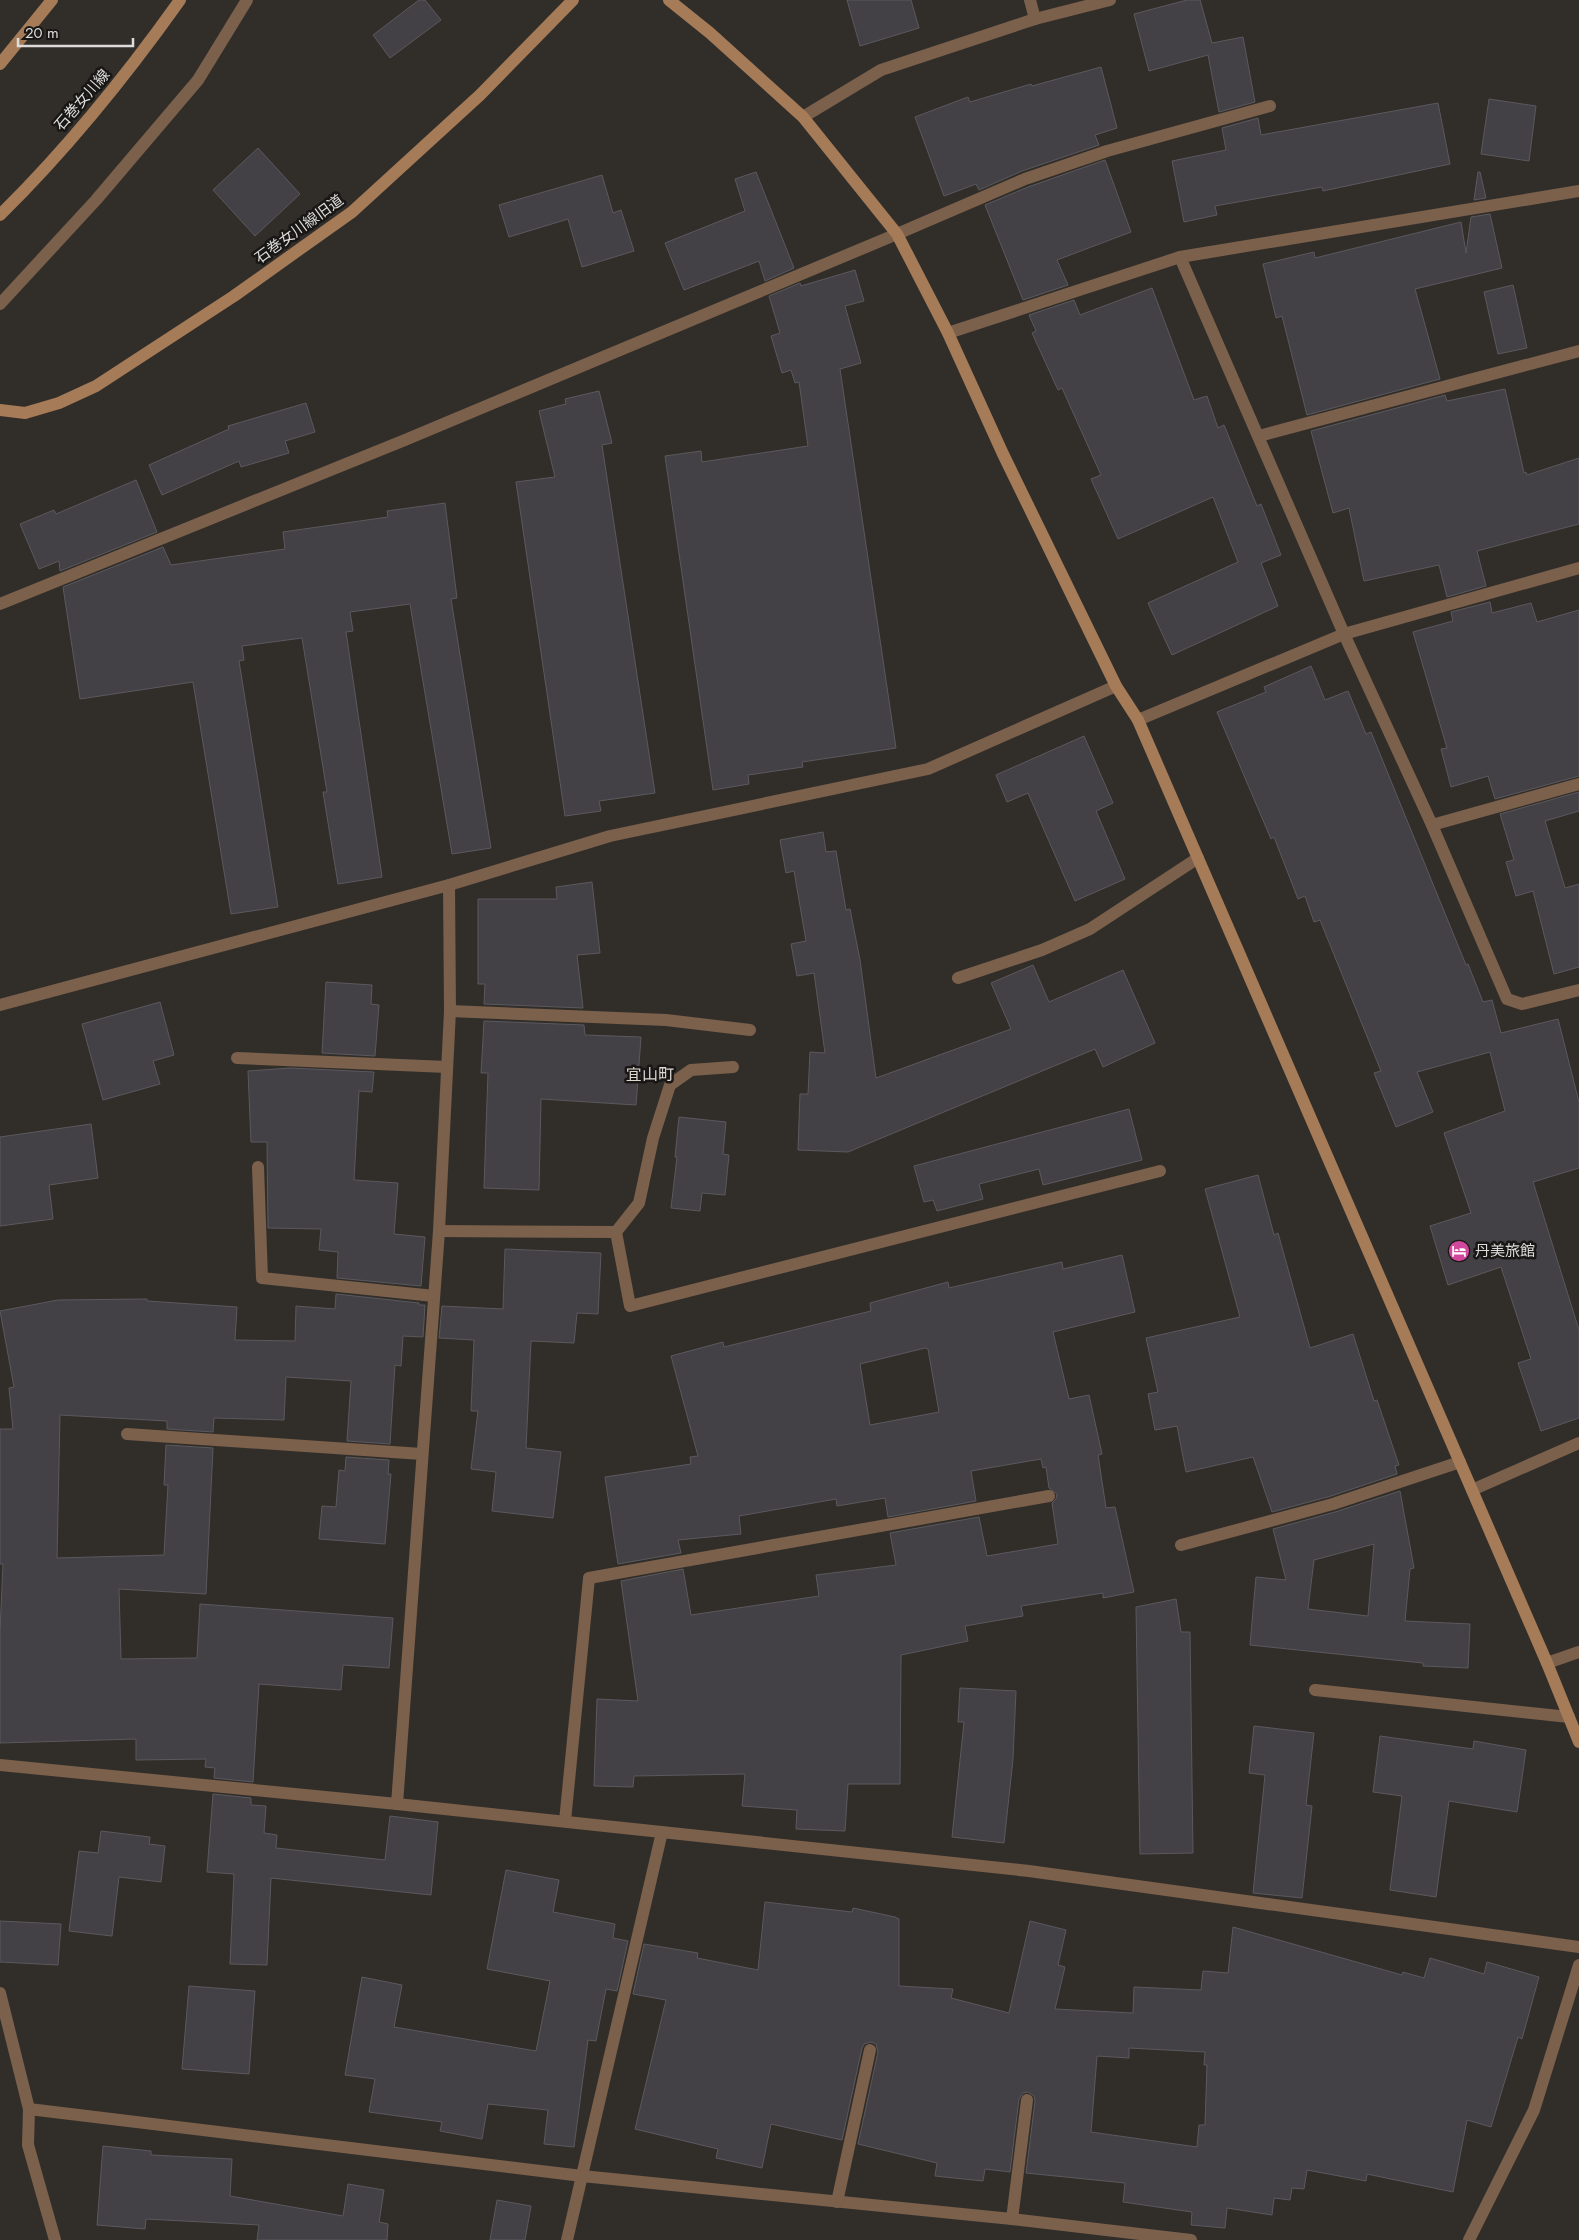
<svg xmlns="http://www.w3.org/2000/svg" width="1579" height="2240" viewBox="0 0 1579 2240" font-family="Jost,'Noto Sans JP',sans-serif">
<rect width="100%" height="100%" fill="#312e2a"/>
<g fill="#434046" stroke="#5b595e" fill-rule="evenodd">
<path d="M419,0H425L441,20L390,58L373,35Z"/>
<path d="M847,0H911L919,28L860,46Z"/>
<path d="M1187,0H1200L1212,43L1243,37L1255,102L1219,112L1208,55L1149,71L1134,14Z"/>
<path d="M1101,67L1117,128L1095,135L1099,145L1022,171L979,190L976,184L944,196L915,117L968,97L970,102L1031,84L1032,86Z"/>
<path d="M1489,99L1536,106L1529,161L1481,154Z"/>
<path d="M1438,103L1450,164L1323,191L1322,187L1215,206L1217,215L1184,222L1172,161L1226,150L1222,128L1258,118L1261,135Z"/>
<path d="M258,148L300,194L255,236L213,190Z"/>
<path d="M1105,160L1131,232L1057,260L1068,285L1023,300L985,205L1028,187Z"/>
<path d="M756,172L794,268L765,281L759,261L684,290L665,243L745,211L735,179Z"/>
<path d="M1478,172H1480L1486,198L1474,200Z"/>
<path d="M602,175L613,213L621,210L634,251L582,267L568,219L509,237L499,205Z"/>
<path d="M1490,214L1502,268L1415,289L1440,379L1307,415L1282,316L1276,318L1263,264L1314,252L1315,258L1461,222L1466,253L1471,217Z"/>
<path d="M855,270L864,301L845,306L861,363L840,369L896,748L802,762L803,767L748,775L749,784L713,790L665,456L701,451L702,462L808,446L799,382L795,383L791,370L782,373L771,336L780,333L769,296L800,283L801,286Z"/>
<path d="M1513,285L1527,348L1498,354L1484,292Z"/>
<path d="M1152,288L1194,400L1207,396L1218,428L1224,425L1257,506L1261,504L1281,555L1261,563L1278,606L1172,655L1148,603L1238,562L1213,497L1118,539L1091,479L1101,475L1062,388L1058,390L1032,333L1036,331L1029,315L1074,300L1080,315Z"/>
<path d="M1505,389L1524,473L1526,472L1527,475L1579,458V524L1477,551L1486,586L1447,597L1439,565L1364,581L1349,508L1333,513L1311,431L1445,395L1447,401Z"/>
<path d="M599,391L612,443L602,445L655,793L599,801L601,811L565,816L516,482L555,477L539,411L566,404L565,399Z"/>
<path d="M306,403L315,432L285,441L289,453L241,467L239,461L162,495L149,465L229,429L228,426Z"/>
<path d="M136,480L157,532L60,571L59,561L39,569L20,524L54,510L56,514Z"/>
<path d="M445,503L457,598L451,599L491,848L452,854L410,604L350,612L353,631L346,632L382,877L338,884L323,792H327L302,638L242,646L244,660L239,661L278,907L231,914L193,682L80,699L63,587L163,547L171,565L285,549L283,532L388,517L387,511Z"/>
<path d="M1490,602L1492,613L1531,603L1537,622L1579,610V776L1495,799L1488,776L1451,787L1441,749L1447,748L1413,632L1453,621L1451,612Z"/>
<path d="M1311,666L1325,700L1348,691L1366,734L1371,732L1466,965L1468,964L1483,1002L1492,1000L1501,1033L1558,1019L1579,1102V1168L1533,1182L1579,1330V1418L1541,1431L1518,1363L1531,1359L1501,1267L1448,1285L1430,1226L1471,1213L1444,1133L1505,1111L1490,1052L1417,1072L1433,1112L1396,1127L1374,1073L1381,1071L1320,920L1314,922L1305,896L1298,899L1274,837L1271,839L1217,712L1266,692L1264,687Z"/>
<path d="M1084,736L1113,803L1096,811L1125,879L1075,901L1028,793L1007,802L996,775Z"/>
<path d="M1579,792V811L1545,821L1565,888L1579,884V967L1554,974L1533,891L1516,896L1506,862L1514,860L1500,814Z"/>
<path d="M823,832L826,852L836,851L846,910L850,909L860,960L876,1078L1011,1029L991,983L1033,965L1049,1002L1123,970L1155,1043L1103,1067L1095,1049L848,1152L798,1150L800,1094H808L810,1052L825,1053L814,973L797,976L791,944L806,941L794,871L786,873L780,840Z"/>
<path d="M592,882L600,953L577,955L583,1008L484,1004L485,984H478V899H557L556,887Z"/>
<path d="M326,982L372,985L371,1004L379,1005L375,1056L322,1053Z"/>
<path d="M160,1002L174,1055L153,1061L160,1084L103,1100L82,1024Z"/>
<path d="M484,1021L584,1025L585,1035L641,1037L636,1105L541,1099L539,1190L484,1188L488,1073H481Z"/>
<path d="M290,1068L374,1072L372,1092L359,1091L354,1180L398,1183L394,1234L425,1237L421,1286L337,1278L338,1252L319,1250L321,1229L268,1228L267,1142H251L248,1071Z"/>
<path d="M1129,1109L1142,1160L1043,1185L1039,1169L979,1184L983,1199L937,1211L933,1200L924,1202L914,1166Z"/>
<path d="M679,1117L726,1122L723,1154L729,1155L725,1195L702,1193L700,1211L671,1208L677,1157H675Z"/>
<path d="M91,1124L98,1178L49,1185L53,1219L0,1226V1137Z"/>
<path d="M1258,1175L1274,1235L1278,1233L1310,1348L1353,1334L1374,1401L1377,1400L1399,1465L1395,1466L1397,1474L1331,1496L1272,1512L1253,1457L1186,1472L1177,1426L1155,1430L1148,1394L1158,1392L1146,1338L1240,1317L1205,1189Z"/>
<path d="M505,1249L601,1253L598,1314L577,1313L574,1343L531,1341L526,1448L561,1452L553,1518L492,1511L496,1472L471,1469L478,1411H471L474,1340L439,1338L442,1306L503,1309Z"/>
<path d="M1122,1255L1135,1312L1053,1332L1069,1399L1089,1395L1102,1454L1098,1455L1106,1508L1115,1507L1134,1592L1103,1598V1593L1021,1606L1023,1616L965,1626L968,1641L901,1655L900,1784H848L845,1831L796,1829L797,1810L742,1806L745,1774L634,1776L633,1787L594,1786L597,1699L638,1701L621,1581L683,1569L691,1615L819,1596L816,1575L896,1565L890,1533L979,1517L987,1556L1058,1544L1052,1503L1056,1499L1057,1494L1049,1488L1046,1467L1043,1468L1041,1459L971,1471L976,1501L888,1517L885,1498L837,1506L836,1499L739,1516L741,1534L678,1540L681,1553L618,1564L605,1477L691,1464L690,1457L698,1456L671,1356L723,1342L724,1347L871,1311L870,1303L948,1282L949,1288L1062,1262L1063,1269ZM925,1348L928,1349L939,1412L870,1425L860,1364Z"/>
<path d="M336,1294L419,1303V1305H425L423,1337L403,1336L401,1366L395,1365L390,1444L347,1441L351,1381L286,1377L284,1420L214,1418L213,1432L167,1429V1421L60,1415L57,1558L164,1555L168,1485H164L166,1445L213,1448L206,1594L119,1589L121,1659L197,1658L200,1604L393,1618L389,1668L343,1665L341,1690L259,1684L253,1782L214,1778L215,1768L205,1767L206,1759L136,1760V1739L0,1743V1632L3,1564H0V1429H13L9,1388L14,1387L0,1311L58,1300L147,1299V1301L237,1307L235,1340L295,1341L296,1306L335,1309Z"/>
<path d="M346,1457L389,1460L388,1474H391L385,1544L319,1539L322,1506L336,1507L339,1470L345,1471Z"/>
<path d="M1400,1491L1414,1568L1410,1569L1405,1621L1470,1624L1468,1668L1423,1666V1663L1250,1645L1256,1577L1286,1580L1273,1529L1335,1512ZM1374,1544L1368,1616L1308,1609L1314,1560Z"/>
<path d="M1176,1599L1181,1632H1190L1193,1853L1140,1854L1136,1607Z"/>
<path d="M960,1688L1016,1691L1013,1759L1004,1843L952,1837L964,1722H958Z"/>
<path d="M1254,1726L1314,1733L1306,1805L1312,1806L1302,1898L1253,1893L1265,1775L1249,1773Z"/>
<path d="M1380,1736L1473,1749L1474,1741L1526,1750L1517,1812L1449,1801L1436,1897L1390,1890L1402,1796L1373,1792Z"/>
<path d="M213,1794L251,1798V1805L266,1806L264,1833L277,1835L276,1848L385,1860L390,1816L438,1822L431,1895L271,1878L267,1965L230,1964L234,1874L207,1872Z"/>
<path d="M101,1831L150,1837L149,1844L165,1846L161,1882L119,1877L112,1936L69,1931L79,1851L98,1853Z"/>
<path d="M506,1870L559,1880L553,1912L615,1924L613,1938L628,1941L617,1991L606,1989L596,2041L588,2040L574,2147L544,2144L548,2110L488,2104L482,2139L440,2131L442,2122L369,2112L375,2079L345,2075L362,1977L402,1985L394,2027L536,2051L550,1981L487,1969Z"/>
<path d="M765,1902L852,1912L853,1908L895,1917L899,1919V1986L953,1989L951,1998L1009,2013L1030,1921L1066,1930L1058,1965L1065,1967L1055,2009L1133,2013L1134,1987L1201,1990L1203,1971L1228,1973L1233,1927L1402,1975L1403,1972L1424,1978L1430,1958L1484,1974L1487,1962L1539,1977L1522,2039L1518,2037L1491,2127L1467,2120L1453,2192L1367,2174L1366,2181L1307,2170L1304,2189L1292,2188L1290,2200L1274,2198L1272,2215L1227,2208L1225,2228L1191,2225L1192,2212L1123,2202L1125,2183L1026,2173L1035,2101L1034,2096L1028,2092L1023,2093L1019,2099L1010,2172L985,2169L983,2181L935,2176L937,2163L858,2144L878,2052L876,2044L871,2042L864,2044L862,2048L842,2140L771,2124L762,2168L716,2158L718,2149L635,2129L666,2000L633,1994L644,1944L698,1953L697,1958L758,1970ZM1129,2048L1205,2052L1204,2065H1207L1205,2125H1199L1197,2147L1091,2132L1097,2056L1129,2058Z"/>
<path d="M0,1921L61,1924L58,1965L0,1962Z"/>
<path d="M189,1986L255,1991L249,2074L182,2069Z"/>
<path d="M103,2146L151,2151V2155L232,2159L230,2196L343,2216L348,2184L384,2190L379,2222L388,2224L387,2240H257L259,2225L146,2219L145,2229L97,2225Z"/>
<path d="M497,2200L531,2206L525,2240H490Z"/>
</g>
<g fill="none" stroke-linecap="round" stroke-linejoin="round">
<g stroke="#7b604b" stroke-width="12">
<path d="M1030,0L1035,19"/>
<path d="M897,234L1025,179L1107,151L1270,106"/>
<path d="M958,978L1042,950L1090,929L1198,858"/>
<path d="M450,1011L666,1020L750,1030"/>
<path d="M237,1058L447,1067"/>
<path d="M258,1167L262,1278L434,1296"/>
<path d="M439,1231L616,1232L630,1306L1160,1171"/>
<path d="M616,1232L639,1203L653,1138L670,1085L691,1070L733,1067"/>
<path d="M127,1434L422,1454"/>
<path d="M1181,1545L1333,1504L1460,1462"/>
<path d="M1547,1663L1579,1652"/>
<path d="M1315,1690L1569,1717"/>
<path d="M397,1804L439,1231L450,1011L449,885"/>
<path d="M565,1821L589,1578L1049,1496"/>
<path d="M1012,2219L1027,2100"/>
<path d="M567,2240L662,1832"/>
</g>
<g stroke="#7b604b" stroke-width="12">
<path d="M803,117L881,70L1035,19L1110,0"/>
<path d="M1180,257L1344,634L1432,825L1507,999L1522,1004L1579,990"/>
<path d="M0,304L96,200L198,80L247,0"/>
<path d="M948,333L1180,257L1579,191"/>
<path d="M1259,436L1579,351"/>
<path d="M0,604L405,440L897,234"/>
<path d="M1138,720L1344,634L1579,568"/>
<path d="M1432,825L1579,784"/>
<path d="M0,1005L449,885L610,836L928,769L1116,686"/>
<path d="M1472,1490L1579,1443"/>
<path d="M0,1765L397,1804L1029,1871L1579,1947"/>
<path d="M0,1993L29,2109L28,2145L55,2240"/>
<path d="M29,2109L582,2176L1012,2219L1191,2240"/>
<path d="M837,2202L870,2050"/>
<path d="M1469,2240L1534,2110L1579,1965"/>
</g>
<g stroke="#a57b58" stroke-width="12">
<path d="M669,0L710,33L803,117L897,234L948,333L1003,454L1116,686L1138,720L1547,1663L1579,1742"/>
<path d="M0,64L52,0"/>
<path d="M0,215C67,149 126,76 180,0"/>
<path d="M0,410L25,413L59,403L96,386L234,296L352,212L480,95L573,0"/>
</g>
</g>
<defs>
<g id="hotel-disc" transform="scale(1.125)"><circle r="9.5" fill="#d1479c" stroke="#181715"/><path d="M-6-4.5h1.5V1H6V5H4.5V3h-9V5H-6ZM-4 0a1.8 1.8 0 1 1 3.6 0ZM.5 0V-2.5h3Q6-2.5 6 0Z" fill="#fff"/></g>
</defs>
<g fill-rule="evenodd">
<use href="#hotel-disc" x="1459" y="1251"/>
</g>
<g text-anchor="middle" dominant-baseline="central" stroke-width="5" stroke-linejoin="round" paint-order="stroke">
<g font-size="15" fill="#dedcd9" stroke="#181715">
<text transform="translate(82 100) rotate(-49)">石巻女川線</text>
<text transform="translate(299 229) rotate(-36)">石巻女川線旧道</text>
</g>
<g font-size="15" fill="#dedcd9" stroke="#181715" text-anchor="start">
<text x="1475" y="1251">丹美旅館</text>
</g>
<g font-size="16" fill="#dcd8d2" stroke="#181715">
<text x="650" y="1074">宜山町</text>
</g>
</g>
<path d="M18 38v8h115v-8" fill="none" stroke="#dedcd9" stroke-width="2.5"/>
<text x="25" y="38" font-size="15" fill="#dedcd9" stroke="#181715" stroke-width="4" paint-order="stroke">20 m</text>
</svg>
